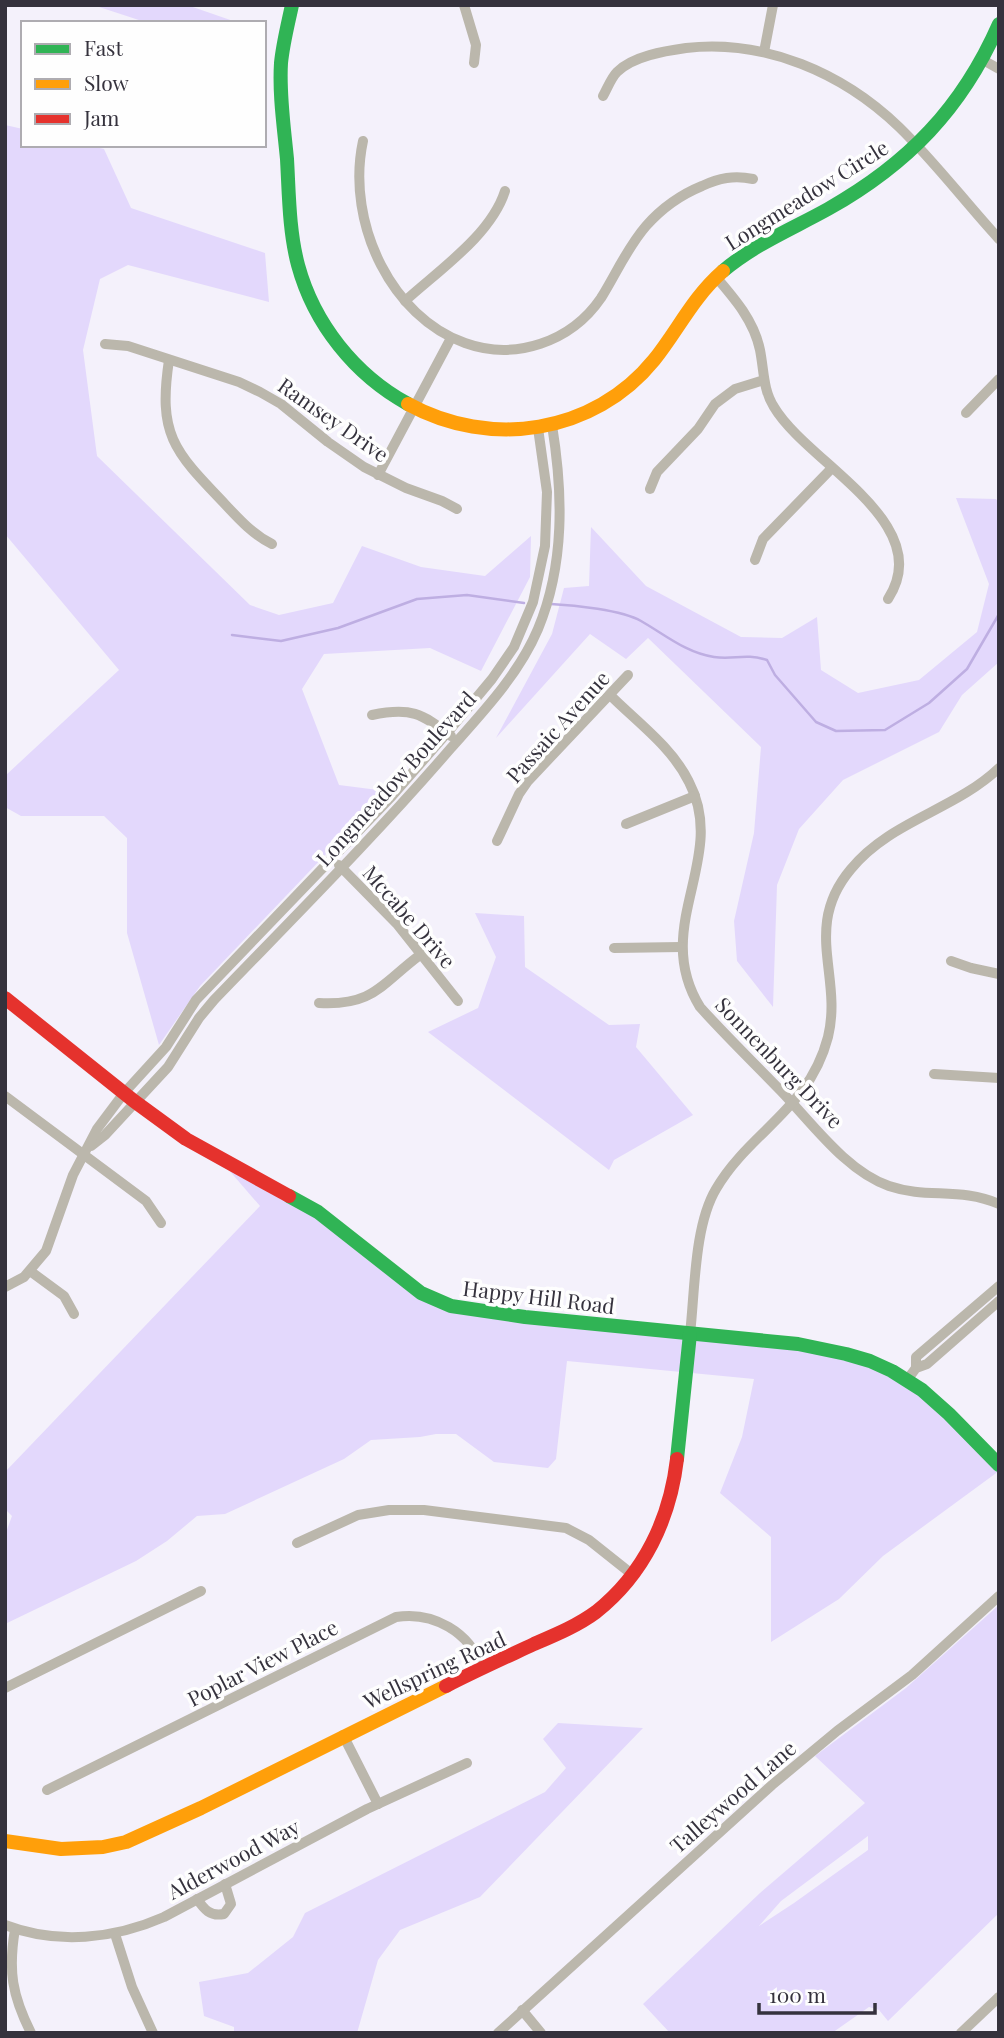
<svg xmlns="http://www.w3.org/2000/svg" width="1004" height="2038" viewBox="0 0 1004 2038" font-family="'Playfair Display',serif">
<rect width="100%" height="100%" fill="#f4f1fb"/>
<g fill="#e3d8fc" fill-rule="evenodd">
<path d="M93,5H187L239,23H148Z"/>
<path d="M5,125L23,129V145H87L104,149L131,208L265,253L269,302L128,265L100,279L83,350L97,456L250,605L279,615L333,603L362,546L421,567L485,576L531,536L530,577L481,671L430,648L324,654L302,689L339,785L386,791L200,986L159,1045L127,933V838L104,816H21L5,807V776L119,670L5,534Z"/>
<path d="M956,498L996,499L999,503V662L962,695L939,732L843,780L799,829L777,885L773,1007L737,961L734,921L754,833L761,747L648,638L626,659L590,634L496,738L552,634L564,588L589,586L591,527L646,586L741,637L782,638L817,617L821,670L858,693L919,680L977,632L989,584Z"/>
<path d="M475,913L524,916L525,967L609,1025L640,1024L636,1047L693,1115L614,1160L609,1170L428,1032L478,1008L496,957Z"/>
<path d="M221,1161L272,1186L435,1301L802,1345L907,1380L999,1471L883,1556L839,1599L771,1642V1537L720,1493L742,1437L754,1379L567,1361L556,1459L548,1468L494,1462L456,1434H436L420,1437L371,1440L344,1459L225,1514L197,1516L167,1541L136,1561L5,1624V1535L12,1516L5,1509V1472L260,1206Z"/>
<path d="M999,1605V1913L888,2021L879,2010L869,2007L832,2033H670L643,2004L760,1893L865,1803L815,1756L906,1688ZM868,1836V1850L794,1903L759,1926L781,1901Z"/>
<path d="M558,1723L643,1728L480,1897L400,1930L378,1960L357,2033H234V2027L204,2016L199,1982L248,1973L293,1937L305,1913L545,1792L566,1768L543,1739Z"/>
</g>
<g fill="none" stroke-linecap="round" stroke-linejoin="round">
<g stroke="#beaee2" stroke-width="2.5">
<path d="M551,604C574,605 622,610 641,621C664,634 686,653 714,657C734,660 745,653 767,660L775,675L816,722L836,731L885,730L929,703L967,669L999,614"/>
<path d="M232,635L281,641L338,628L417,599L467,595L524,603"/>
</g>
<g stroke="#bbb7ac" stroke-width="10">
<path d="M464,5L476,45L474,63"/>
<path d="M764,52L773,5"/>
<path d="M983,60L999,69"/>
<path d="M603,96C607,89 611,78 617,72C633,56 665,51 686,48C765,39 843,73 899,127C935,162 965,202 999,239"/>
<path d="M363,141C354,183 362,228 381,265C399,300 428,330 465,343C515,361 571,342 601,298C616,274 627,248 646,226C661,209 680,195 702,186C719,178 734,175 753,179"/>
<path d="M716,277C735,299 754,321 760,350C764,370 763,390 774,407C807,463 938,523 888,599"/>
<path d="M405,301C439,270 491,235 505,191"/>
<path d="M105,344L128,346L239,382L260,392L281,404L328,442L364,467L406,488L442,501L457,509"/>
<path d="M169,360C158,434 173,450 223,502C238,518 252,534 272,544"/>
<path d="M966,413L999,379"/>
<path d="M378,475L451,338"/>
<path d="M650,489L657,472L698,429L715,404L735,389L764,380"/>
<path d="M755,560L763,539L831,469"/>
<path d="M610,695C637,722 672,747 689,782C729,859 650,926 700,1007C726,1036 754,1063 781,1091C812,1123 846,1171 889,1186C927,1199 960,1187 999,1204"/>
<path d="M372,715C410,707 422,713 451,736"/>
<path d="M626,824L695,796"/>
<path d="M497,841L519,794L528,781L628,675"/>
<path d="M339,865L397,924L458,1001"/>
<path d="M614,948L681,947"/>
<path d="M951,961L971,968L999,974"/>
<path d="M319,1003C374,1006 381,984 420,955"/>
<path d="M934,1074L999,1078"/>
<path d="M5,1096L146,1201L161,1223"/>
<path d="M91,1146L105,1135L168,1067L199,1018L214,1000C294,917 376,835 451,748C483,712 519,674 538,629C565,564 563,493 552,425"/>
<path d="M30,1271L64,1296L74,1314"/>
<path d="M5,1287L24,1277L46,1251L73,1175L97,1129L124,1093L166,1047L196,1000L392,796L447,733L492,679L514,647L533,602L545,546L547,492L538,428"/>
<path d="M690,1334C695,1291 694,1226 716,1189C750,1131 809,1110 828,1037C843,976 802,927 851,869C890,821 955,810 999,768"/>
<path d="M916,1368V1357L999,1286"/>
<path d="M907,1380L916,1368L927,1364L999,1301"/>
<path d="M297,1543L358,1515L389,1510H424L566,1528L589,1540L633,1575"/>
<path d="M5,1688L201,1591"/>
<path d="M343,1735L378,1804"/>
<path d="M47,1790L396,1617C433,1611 470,1632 482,1668"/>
<path d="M197,1899C204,1909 210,1917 224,1914L231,1904L225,1884"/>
<path d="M5,1925C57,1945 114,1939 164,1917L367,1809L467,1763"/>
<path d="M15,1929C8,1971 12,1995 31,2033"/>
<path d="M115,1934L132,1987L153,2033"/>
<path d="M522,2010L541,2033"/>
<path d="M498,2033L772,1785L837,1731L912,1675L999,1596"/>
<path d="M961,2033L999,1997"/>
</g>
<g stroke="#30b455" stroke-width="14">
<path d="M292,5C288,24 283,43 281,63C279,95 284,127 287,159C289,194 289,231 298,265C314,324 355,375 408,404"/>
<path d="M723,271C755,244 792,229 828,209C908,164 962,108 999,24"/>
<path d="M289,1196L318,1212L421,1293L451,1306L525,1317L798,1344L846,1354L870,1361L892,1371L922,1390L949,1414L999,1465"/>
<path d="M677,1459L690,1334"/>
</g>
<g stroke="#ff9f0a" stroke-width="14">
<path d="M408,404C490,449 594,434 654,360C678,330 693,297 723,271"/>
<path d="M5,1841L61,1849L103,1847L126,1842L201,1808L446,1686"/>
</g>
<g stroke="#e5322d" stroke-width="14">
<path d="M5,998L134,1101L186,1139L289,1196"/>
<path d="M446,1686C475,1671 504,1658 534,1644C555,1635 577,1626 596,1612C644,1574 670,1519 677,1459"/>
</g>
</g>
<g text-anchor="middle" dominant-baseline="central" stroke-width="7" stroke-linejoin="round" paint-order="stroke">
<g font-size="21" fill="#35323d" stroke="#fefefe">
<text transform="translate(806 194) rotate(-32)">Longmeadow Circle</text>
<text transform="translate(334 419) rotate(35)">Ramsey Drive</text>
<text transform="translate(557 726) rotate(-48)">Passaic Avenue</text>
<text transform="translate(395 778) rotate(-48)">Longmeadow Boulevard</text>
<text transform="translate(410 916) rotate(49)">Mccabe Drive</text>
<text transform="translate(780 1062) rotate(46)">Sonnenburg Drive</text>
<text transform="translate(539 1296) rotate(7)">Happy Hill Road</text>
<text transform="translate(262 1662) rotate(-27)">Poplar View Place</text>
<text transform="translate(434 1669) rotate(-25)">Wellspring Road</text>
<text transform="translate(732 1796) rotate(-41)">Talleywood Lane</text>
<text transform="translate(233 1858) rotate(-28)">Alderwood Way</text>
</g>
</g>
<rect width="1004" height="2038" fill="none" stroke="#35323d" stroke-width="14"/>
<rect x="21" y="21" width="245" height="126" fill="#fefefe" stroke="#aeacb1" stroke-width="2"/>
<rect x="35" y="44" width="35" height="10" fill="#30b455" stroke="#aeacb1" stroke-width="2"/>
<text x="84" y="56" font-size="21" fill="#35323d">Fast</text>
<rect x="35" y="79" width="35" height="10" fill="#ff9f0a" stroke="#aeacb1" stroke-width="2"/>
<text x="84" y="91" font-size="21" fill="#35323d">Slow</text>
<rect x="35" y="114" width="35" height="10" fill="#e5322d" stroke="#aeacb1" stroke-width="2"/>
<text x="84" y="126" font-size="21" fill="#35323d">Jam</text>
<path d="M759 2003v10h116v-10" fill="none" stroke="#35323d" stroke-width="3.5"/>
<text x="769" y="2003" font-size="21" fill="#35323d" stroke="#fefefe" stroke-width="5" paint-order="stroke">100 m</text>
</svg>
